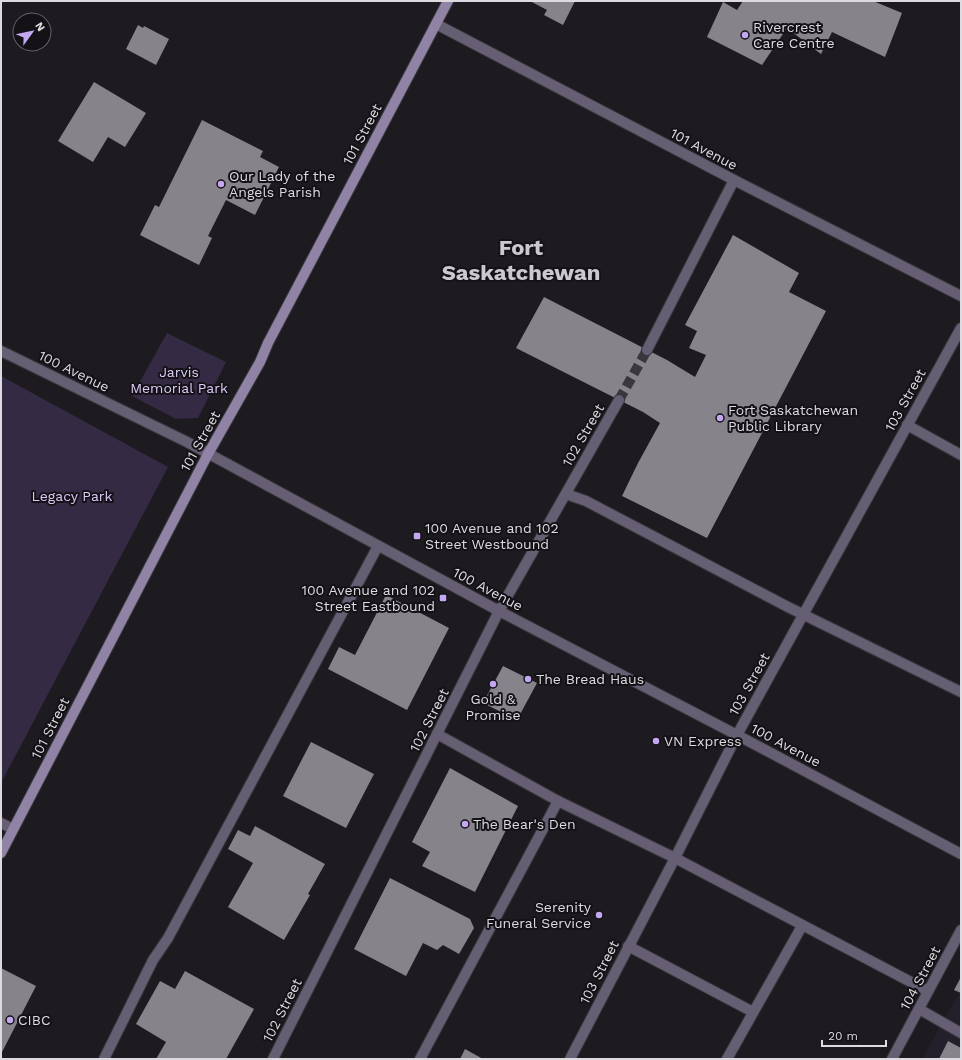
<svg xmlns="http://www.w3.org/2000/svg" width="962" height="1060" viewBox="0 0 962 1060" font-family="'Work Sans',sans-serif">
<rect width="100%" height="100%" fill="#1d1b20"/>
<path fill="#24202b" d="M961,990V1059H922Z"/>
<g fill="#352a44">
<path d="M167,333L226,362L198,418L176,419L132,396Z"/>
<path d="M1,376L168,467L1,783Z"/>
</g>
<g fill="#86838b">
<path d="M530,1H575L563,25L544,15L547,10Z"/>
<path d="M743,1H873L902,13L885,57L832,32L821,54L787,28L762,65L707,37L723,2L737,10Z"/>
<path d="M138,25L143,28L144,26L169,39L156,65L126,49Z"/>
<path d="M94,82L146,113L125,147L108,137L93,162L58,141Z"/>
<path d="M202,120L263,151L260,157L279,167L255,215L226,200L208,236L212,238L199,265L140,235L155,205L159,207Z"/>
<path d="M733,235L799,273L789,292L826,311L707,538L622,496L638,463L660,423L643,412L516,348L544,297L667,360L695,377L706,355L689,348L697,331L685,325Z"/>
<path d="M386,595L449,628L407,710L328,669L339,647L355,655Z"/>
<path d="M503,666L537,683L517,720L483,703Z"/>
<path d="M311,742L374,774L346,828L283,796Z"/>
<path d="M450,768L518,806L475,892L422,866L430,852L412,842Z"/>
<path d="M255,826L325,864L308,894L310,895L284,940L228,907L253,863L228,849L238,830L250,836Z"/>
<path d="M390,878L470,919L474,928L459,954L443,945L437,950L423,943L406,976L354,949Z"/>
<path d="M1,968L36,986L1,1054Z"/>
<path d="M185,971L254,1009L226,1059H156L166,1042L136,1024L160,981L175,989Z"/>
<path d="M961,977V993L954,990Z"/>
<path d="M948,1041L961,1048V1059H939Z"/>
<path d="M465,1049L483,1059H460Z"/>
</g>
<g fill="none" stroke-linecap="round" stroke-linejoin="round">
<path stroke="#3a383d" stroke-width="10" stroke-dasharray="10 5" stroke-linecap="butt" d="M619,400L647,350"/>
<g stroke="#38363b" stroke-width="12">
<g id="lane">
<path d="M907,425L961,455"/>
<path d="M566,494L586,501L788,607L961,692"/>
<path d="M437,734L558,801L675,858L928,991"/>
<path d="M628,946L753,1012"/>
<path d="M919,1009L961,1033"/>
<path d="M104,1059L153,960L168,938L378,546"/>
<path d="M420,1059L558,801"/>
<path d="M727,1059L802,926"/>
</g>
</g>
<g stroke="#38363b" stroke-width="12">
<g id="street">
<path d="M436,24L734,180L961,296"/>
<path d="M647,350L734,180"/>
<path d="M1,351L187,442L499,611L737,735L961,854"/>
<path d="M1,823L13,829"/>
<path d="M273,1059L499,611L619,400"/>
<path d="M570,1059L675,858L737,735L961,328"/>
<path d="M892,1059L961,930"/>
</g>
</g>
<g stroke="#38363b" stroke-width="12">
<path id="secondary" d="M1,853L208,454L260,362L268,343L448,1"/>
</g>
<use href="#lane" stroke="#665e73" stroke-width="10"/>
<use href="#street" stroke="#665e73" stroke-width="10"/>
<use href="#secondary" stroke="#9083a6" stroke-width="10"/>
</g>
<g fill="#c4a7f1" stroke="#141217" stroke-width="1.5">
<circle cx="745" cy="35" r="4"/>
<circle cx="221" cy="184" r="4"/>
<circle cx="720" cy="418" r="4"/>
<rect x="413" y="532" width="8" height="8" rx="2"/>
<rect x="439" y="594" width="8" height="8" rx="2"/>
<circle cx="528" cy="679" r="4"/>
<circle cx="493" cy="684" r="4"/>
<circle cx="656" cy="741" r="4"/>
<circle cx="465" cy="824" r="4"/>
<circle cx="599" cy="915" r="4"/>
<circle cx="10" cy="1020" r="4"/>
</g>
<g text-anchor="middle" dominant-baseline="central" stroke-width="4" stroke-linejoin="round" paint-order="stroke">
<g font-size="14" fill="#dddbdf" stroke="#141217" text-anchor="start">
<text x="753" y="27">Rivercrest<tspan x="753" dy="16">Care Centre</tspan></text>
<text x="229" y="176">Our Lady of the<tspan x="229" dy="16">Angels Parish</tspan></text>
<text x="728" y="410">Fort Saskatchewan<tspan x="728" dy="16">Public Library</tspan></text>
<text x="425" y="528">100 Avenue and 102<tspan x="425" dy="16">Street Westbound</tspan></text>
<text x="435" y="590" text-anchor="end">100 Avenue and 102<tspan x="435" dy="16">Street Eastbound</tspan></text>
<text x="536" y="679">The Bread Haus</text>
<text x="493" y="699" text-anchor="middle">Gold &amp;<tspan x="493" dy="16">Promise</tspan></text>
<text x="664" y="741">VN Express</text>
<text x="473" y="824">The Bear's Den</text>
<text x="591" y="907" text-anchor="end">Serenity<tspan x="591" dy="16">Funeral Service</tspan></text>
<text x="18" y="1020">CIBC</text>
</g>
<g font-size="14" fill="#dddbdf" stroke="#141217">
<text transform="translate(362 134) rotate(-62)">101 Street</text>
<text transform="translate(704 149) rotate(28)">101 Avenue</text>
<text transform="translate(74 371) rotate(26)">100 Avenue</text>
<text transform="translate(905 400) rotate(-61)">103 Street</text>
<text transform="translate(583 435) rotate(-60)">102 Street</text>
<text transform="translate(200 441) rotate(-61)">101 Street</text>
<text transform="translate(488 589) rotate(28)">100 Avenue</text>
<text transform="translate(749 684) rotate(-61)">103 Street</text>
<text transform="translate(429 720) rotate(-63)">102 Street</text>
<text transform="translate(50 728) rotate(-63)">101 Street</text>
<text transform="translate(786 745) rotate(28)">100 Avenue</text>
<text transform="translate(599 972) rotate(-63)">103 Street</text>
<text transform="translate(920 978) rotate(-62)">104 Street</text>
<text transform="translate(282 1010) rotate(-63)">102 Street</text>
</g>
<g font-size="14" fill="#dccbf9" stroke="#141217">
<text x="179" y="372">Jarvis<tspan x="179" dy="16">Memorial Park</tspan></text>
<text x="72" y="496">Legacy Park</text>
</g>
<g font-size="22" font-weight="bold" fill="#cbc8d0" stroke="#141217">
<text x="521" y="247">Fort<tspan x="521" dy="25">Saskatchewan</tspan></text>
</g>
</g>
<rect width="962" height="1060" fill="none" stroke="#dddbdf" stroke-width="4"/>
<g transform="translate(32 32) rotate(57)"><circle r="19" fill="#141217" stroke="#646267"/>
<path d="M0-3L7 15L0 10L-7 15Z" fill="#c4a7f1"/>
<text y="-6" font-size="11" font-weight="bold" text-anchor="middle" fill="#dddbdf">N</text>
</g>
<path d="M822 1040v6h64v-6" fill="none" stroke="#dddbdf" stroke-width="2"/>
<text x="828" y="1040" font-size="12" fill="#dddbdf" stroke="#141217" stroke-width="3" paint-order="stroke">20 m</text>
</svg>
